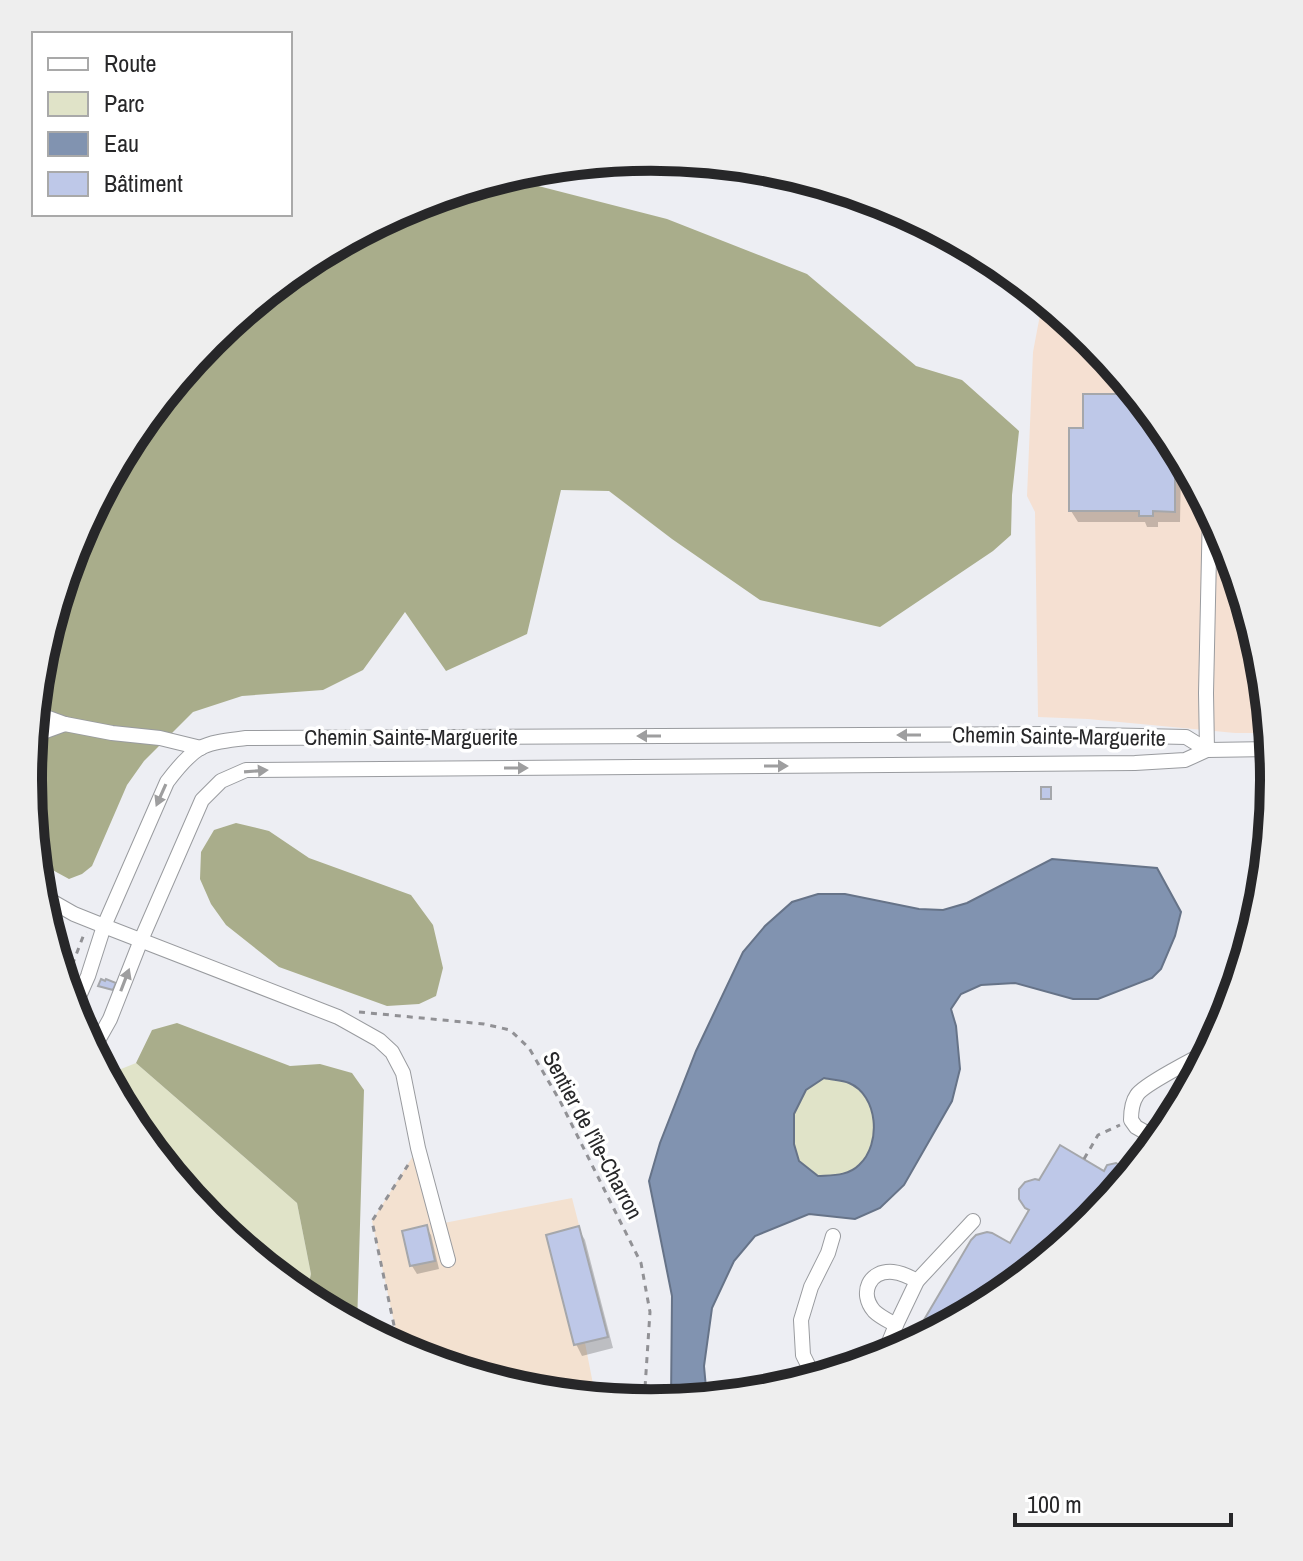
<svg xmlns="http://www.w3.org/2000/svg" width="1303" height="1561" viewBox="0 0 1303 1561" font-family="'Archivo Narrow',sans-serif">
<rect width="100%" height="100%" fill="#edeef3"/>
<path fill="#f5e0d2" d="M1043,299L1093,340L1170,434L1228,542L1263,659L1270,733H1235L1088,719L1038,717L1035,512L1027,496L1033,352Z"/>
<path fill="#f3e1d0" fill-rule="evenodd" d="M418,1148L439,1224L572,1198L608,1337L585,1343L593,1384L551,1394L529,1392L412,1356L400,1350L372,1221ZM427,1225L435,1261L411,1266L402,1231Z"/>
<g fill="#e0e3c8">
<path d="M136,1063L297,1203L311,1274L305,1299L210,1221L133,1127L109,1082L121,1069Z"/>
<path d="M824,1078C831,1080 841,1080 849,1083C878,1095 882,1144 859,1165C848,1176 833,1175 817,1176L799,1161L794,1144V1114L806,1090Z"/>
</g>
<g fill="#a9ad8b">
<path d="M503,177L667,219L807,274L916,366L962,380L1019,431L1012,495L1011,535L993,551L880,627L760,600L672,539L609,491L561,490L527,634L446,671L405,612L363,670L323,690L242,696L193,712L144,761L127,785L92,866L82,874L69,879L36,861L28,780L40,658L76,541L133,434L211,339L305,262L413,204Z"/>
<path d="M236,823L269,831L309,858L411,895L433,925L443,968L436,996L419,1004L387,1006L279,967L226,925L211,904L200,879L201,852L214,830Z"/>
<path d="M177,1023L290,1066L320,1064L352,1073L364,1090L357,1326L305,1299L311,1274L297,1203L136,1063L152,1030Z"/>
<path d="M610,1391H621L629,1397V1402L584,1397Z"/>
</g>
<path fill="#8193b0" stroke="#667388" stroke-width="2" fill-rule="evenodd" d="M1052,859L1157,868L1181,912L1175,936L1161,969L1152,978L1098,999H1073L1015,983L981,985L961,994L951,1009L956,1026L960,1069L952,1101L904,1185L880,1208L855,1219L809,1214L755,1236L734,1261L712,1308L704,1366L707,1399L671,1402L672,1296L649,1181L660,1143L696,1051L743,952L765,926L792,902L818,894H845L919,909L943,910L967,903ZM824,1078C832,1080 842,1080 849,1083C878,1095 882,1144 859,1165C848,1176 833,1175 818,1176L799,1161L794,1144V1114L806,1090Z"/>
<g fill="#0003">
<path d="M1123,390H1134L1170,434L1190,473H1181L1180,522H1158V527H1147L1145,522H1078L1071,511L1085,430L1123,396Z"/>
<path d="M426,1227L431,1235L439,1269L417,1274L412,1266Z"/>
<path d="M578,1228L585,1240L613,1348L582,1356L576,1344Z"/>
</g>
<g fill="#bec8e8" stroke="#a5a7ab" stroke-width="2">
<path d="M1121,388H1132L1170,434L1185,462H1175V512L1153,511V516H1139V511H1069V428H1083V394H1121Z"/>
<rect x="1041" y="787" width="10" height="12"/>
<path d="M101,979L105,981L106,979L116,983L113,990L98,986Z"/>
<path d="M1060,1145L1104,1171L1107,1165L1116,1163L1132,1173L1092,1222L998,1299L908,1347L971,1240L976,1235L987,1232L992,1233L1010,1243L1029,1210L1025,1208L1019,1199V1189L1025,1182L1035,1179L1039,1180Z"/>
<path d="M427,1225L435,1261L410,1266L402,1231Z"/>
<path d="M579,1226L608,1337L574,1345L546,1235Z"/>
</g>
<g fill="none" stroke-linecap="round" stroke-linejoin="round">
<g stroke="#999b9f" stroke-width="16">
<g id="minor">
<path d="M1192,475V485L1207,504"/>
<path d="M35,713L65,724L112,733L160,738L201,748"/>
<path d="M32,736L65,724"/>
<path d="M1207,750L1206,693L1210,509"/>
<path d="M39,894L74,914L104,926L338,1017L379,1040L392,1052L403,1073L418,1148L448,1260"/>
<path d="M73,1010L88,976L104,926L167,782C176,770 187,756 200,748C213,741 232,740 246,738L1044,734L1142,736L1186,737L1207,750"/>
<path d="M92,1051L110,1019L141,940L202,800L221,781L246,770L1135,763L1185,760L1207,750L1272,749"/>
<path d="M1159,1140L1136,1127L1131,1120C1131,1112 1132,1102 1137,1095C1143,1085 1197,1057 1210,1051"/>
<path d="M896,1325C889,1321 880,1317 874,1311C859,1293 869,1270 893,1272C902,1273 910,1277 917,1281"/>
<path d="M882,1359L896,1325L917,1281L973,1221"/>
<path d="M815,1379L803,1355L801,1320L811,1287L828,1253L833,1236"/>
</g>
</g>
<g stroke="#919195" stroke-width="3" stroke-dasharray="6 6" stroke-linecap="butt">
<path d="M61,970L73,963L84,934L87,933"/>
<path d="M359,1012L484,1024L510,1030L529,1048L560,1101L641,1263L650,1312L644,1403"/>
<path d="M1084,1159L1098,1135L1120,1125"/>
<path d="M399,1349L372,1221L408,1165"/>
</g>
<use href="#minor" stroke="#fff" stroke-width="14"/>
</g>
<defs><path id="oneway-solid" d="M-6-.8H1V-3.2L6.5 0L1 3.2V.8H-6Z" transform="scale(2)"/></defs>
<g fill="#9e9e9f">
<use href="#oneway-solid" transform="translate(909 735) rotate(180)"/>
<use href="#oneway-solid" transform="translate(649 736) rotate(180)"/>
<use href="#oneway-solid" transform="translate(776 766)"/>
<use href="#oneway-solid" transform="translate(516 768)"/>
<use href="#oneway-solid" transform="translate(256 771) rotate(-4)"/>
<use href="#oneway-solid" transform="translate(161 795) rotate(114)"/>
<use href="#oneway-solid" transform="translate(125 980) rotate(-69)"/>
</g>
<g text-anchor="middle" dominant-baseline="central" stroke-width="7" stroke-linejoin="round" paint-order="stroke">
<g font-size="22" fill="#272729" stroke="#fff">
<text transform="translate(1059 736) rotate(1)">Chemin Sainte-Marguerite</text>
<text x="411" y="737">Chemin Sainte-Marguerite</text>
<text transform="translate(593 1135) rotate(62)">Sentier de l'île-Charron</text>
</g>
</g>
<path d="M0 0H1303V1561H0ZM42 780a609 609 0 1 1 1218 0a609 609 0 1 1-1218 0Z" fill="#eee" fill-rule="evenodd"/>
<path fill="none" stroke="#272729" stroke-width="10" d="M42 780a609 609 0 1 1 1218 0a609 609 0 1 1-1218 0Z"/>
<rect x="32" y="32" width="260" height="184" fill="#ffffff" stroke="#a9a9a9" stroke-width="2"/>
<rect x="48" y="58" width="40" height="12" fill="#ffffff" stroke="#a9a9a9" stroke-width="2"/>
<text x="104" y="72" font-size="24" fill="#272729">Route</text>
<rect x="48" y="92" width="40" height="24" fill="#e0e3c8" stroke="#a9a9a9" stroke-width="2"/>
<text x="104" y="112" font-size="24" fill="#272729">Parc</text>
<rect x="48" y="132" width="40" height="24" fill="#8193b0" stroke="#a9a9a9" stroke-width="2"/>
<text x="104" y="152" font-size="24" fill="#272729">Eau</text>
<rect x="48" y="172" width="40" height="24" fill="#bec8e8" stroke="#a9a9a9" stroke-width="2"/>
<text x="104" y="192" font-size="24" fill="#272729">Bâtiment</text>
<path d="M1015 1513v12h216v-12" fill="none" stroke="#272729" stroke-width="4"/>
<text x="1027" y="1513" font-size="24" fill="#272729" stroke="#ffffff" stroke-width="6" paint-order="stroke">100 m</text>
</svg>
